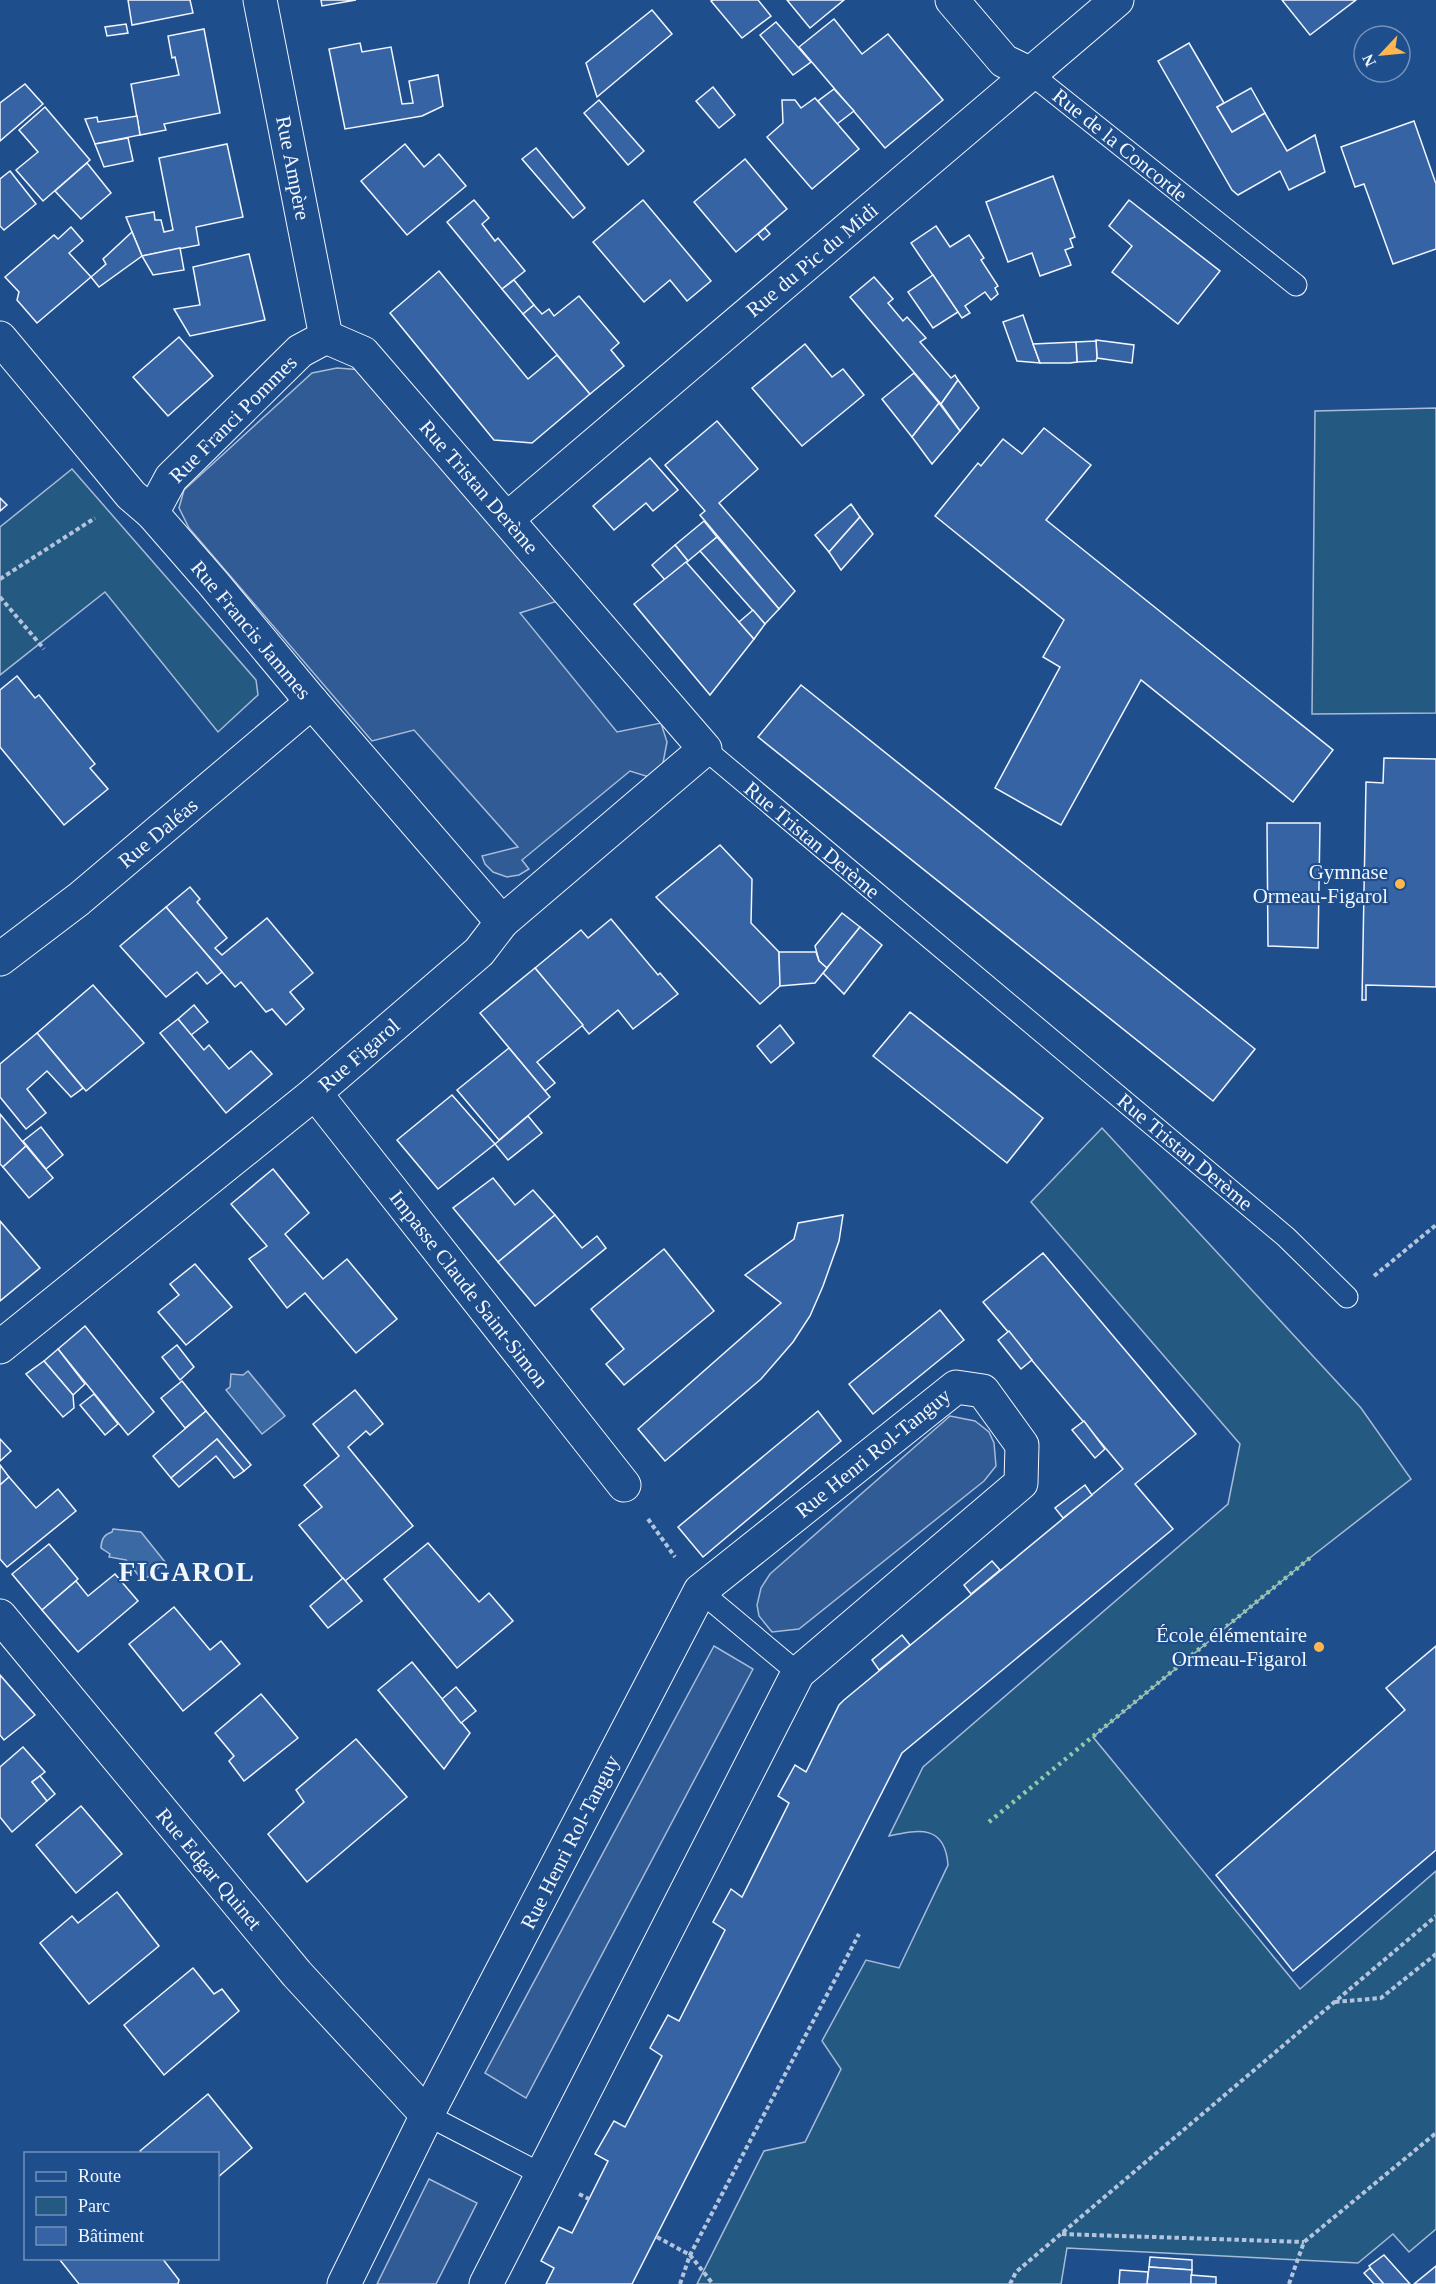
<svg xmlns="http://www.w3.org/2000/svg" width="1436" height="2284" viewBox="0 0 1436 2284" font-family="'Times New Roman',serif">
<rect width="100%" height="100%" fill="#1f4e8c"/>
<g fill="#245a82" stroke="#a8bbd7" stroke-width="1.5">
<path d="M1436,408V713L1312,714L1315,411Z"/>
<path d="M72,469L256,680L258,695L218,732L105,592L0,675V527Z"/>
<path d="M1102,1128L1361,1408L1411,1479L1311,1557L1093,1737L1300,1989L1436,1871V2229L1409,2252L1393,2234L1358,2263L1067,2248L1061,2284H697L764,2151L805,2142L841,2069L822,2041L866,1960L899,1968L948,1865C945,1825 920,1829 889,1836L923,1767L1228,1504L1240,1444L1031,1202Z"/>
</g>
<g fill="#305b95" stroke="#a8bbd7" stroke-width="1.5">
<path d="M337,368L363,370L561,600L520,613L617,732L661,723L667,742L663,763L649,777L630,771L522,860L529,869L519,875L507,877L493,872L485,864L482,856L518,847L414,730L372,741L189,528L179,508L184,490L312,373Z"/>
<path d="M950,1416L975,1421L989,1432L994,1443L996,1466L984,1481L799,1629L772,1632L759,1616L757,1605L761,1588L770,1574Z"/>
<path d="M714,1646L753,1669L526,2098L485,2073Z"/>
<path d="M429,2179L477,2203L436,2284H377Z"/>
</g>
<g fill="#3b69a3" stroke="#a8bbd7" stroke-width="1.5">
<path d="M248,1371L285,1416L262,1434L226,1390L230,1387L231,1374L243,1375Z"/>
<path d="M113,1529L141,1532L165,1562L143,1581L126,1560L109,1557L110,1554L101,1548C101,1539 104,1534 112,1532Z"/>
</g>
<g fill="#3563a3" stroke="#f2f6ff" stroke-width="1.5">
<path d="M128,0H190L193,13L132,25Z"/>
<path d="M321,0H356L322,6Z"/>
<path d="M713,0H758L771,16L742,38L711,1Z"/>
<path d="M787,0H844L810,28Z"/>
<path d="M1282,0H1356L1310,35Z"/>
<path d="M652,10L672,34L597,97L586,63Z"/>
<path d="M834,19L862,54L888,34L943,100L885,148L799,47Z"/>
<path d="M776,22L811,62L793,75L760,35Z"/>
<path d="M126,24L128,33L107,36L105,27Z"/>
<path d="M204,29L220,113L164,124L166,130L140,135L131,84L179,75L175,57L172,58L168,36Z"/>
<path d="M360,43L362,52L391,47L402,104L413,103L409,81L438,75L443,106L422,116L345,129L329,49Z"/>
<path d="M1189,43L1224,103L1217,107L1232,132L1265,113L1287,151L1315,135L1325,172L1289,190L1280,171L1238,195L1232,190L1158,61Z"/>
<path d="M25,84L43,104L0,141V103Z"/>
<path d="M713,87L735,115L719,128L696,101Z"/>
<path d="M1251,88L1265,113L1232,132L1217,107Z"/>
<path d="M834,89L854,111L837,124L818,101Z"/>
<path d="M815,98L859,149L812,189L767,137L783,123L782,100H795L801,108Z"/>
<path d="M599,100L644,151L628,165L584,113Z"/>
<path d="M45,107L90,160L43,201L16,170L38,152L19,130Z"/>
<path d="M137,116L140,135L95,144L85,119L97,117L98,122Z"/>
<path d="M1414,121L1436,184V249L1393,264L1364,184L1355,187L1341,147Z"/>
<path d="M128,138L133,161L104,167L95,144Z"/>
<path d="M227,144L243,217L196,227L199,245L142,256L126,217L154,212L155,220H161L164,232L173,230L159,158Z"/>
<path d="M405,144L424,167L439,154L466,186L407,235L361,181Z"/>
<path d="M536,148L585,208L573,218L522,159Z"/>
<path d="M745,159L787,209L736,252L694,202Z"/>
<path d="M87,163L111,193L81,219L55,191Z"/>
<path d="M10,171L36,204L4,230L0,226V179Z"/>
<path d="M1053,176L1075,237L1070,239L1073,247L1065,250L1071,265L1040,276L1032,253L1008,262L986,202Z"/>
<path d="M474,200L489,218L482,224L495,241L498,238L525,271L502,289L447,222Z"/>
<path d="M643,200L711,281L687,301L670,280L644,302L593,242Z"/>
<path d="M1129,200L1220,271L1178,324L1112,272L1132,246L1109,226Z"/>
<path d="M936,226L950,247L969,235L984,258L981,260L998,286L995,288L998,294L991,300L985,292L965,306L970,313L962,318L911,243Z"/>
<path d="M71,227L83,241L69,253L91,277L37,323L17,300L19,292L5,277L54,235L58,239Z"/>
<path d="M765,228L770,234L763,240L758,234Z"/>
<path d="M132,232L142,256L99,287L91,277L106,264L103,259Z"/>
<path d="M180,248L184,270L153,275L142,256Z"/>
<path d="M249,254L265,320L190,336L174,309L200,305L193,267Z"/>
<path d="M439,271L528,379L557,355L590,394L532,443L494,440L390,313Z"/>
<path d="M933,275L958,312L933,328L908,292Z"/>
<path d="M874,277L893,299L888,303L903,321L907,317L926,338L920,342L951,378L955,375L958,380L941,404L850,297Z"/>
<path d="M514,280L534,305L523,314L502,289Z"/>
<path d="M579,296L619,343L611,350L624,366L590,394L523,314L534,305L542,314L549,309L554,316Z"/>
<path d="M1023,315L1033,344L1040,363L1017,361L1003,322Z"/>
<path d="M179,337L213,376L168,416L133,377Z"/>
<path d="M1096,340L1134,345L1132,363L1097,358Z"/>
<path d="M1096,341L1097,358L1096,361L1077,362L1076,342Z"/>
<path d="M1076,342L1077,362L1070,363H1040L1033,344Z"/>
<path d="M805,344L832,377L843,369L864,395L802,446L752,388Z"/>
<path d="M914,373L939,403L912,437L882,399Z"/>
<path d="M958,380L979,408L960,431L941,404Z"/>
<path d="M939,403L960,431L932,464L912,437Z"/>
<path d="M717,421L758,469L719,503L795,591L779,609L700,515L705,511L665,465Z"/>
<path d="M1044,428L1091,465L1046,520L1333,750L1293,802L1141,680L1061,825L995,788L1060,667L1043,657L1064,620L935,516L978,463L981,466L1003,439L1022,454Z"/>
<path d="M650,458L678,490L653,511L646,503L614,530L593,506Z"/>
<path d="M0,498L7,505L0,511Z"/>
<path d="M851,504L860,517L829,552L815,535Z"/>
<path d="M860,517L873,534L841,570L829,552Z"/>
<path d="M704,521L717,537L688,561L675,545Z"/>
<path d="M717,537L779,609L765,624L700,551Z"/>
<path d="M675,545L688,561L665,580L652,565Z"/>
<path d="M686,562L754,639L710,695L634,604Z"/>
<path d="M753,610L765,624L754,639L739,622Z"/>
<path d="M17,676L35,698L39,695L95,764L90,768L108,789L64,825L0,747V690Z"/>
<path d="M801,685L1255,1049L1213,1101L758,737Z"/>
<path d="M1384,758L1436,759V987L1366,985V1000H1362L1366,782L1383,783Z"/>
<path d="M1267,823H1320L1318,948L1268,946Z"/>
<path d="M720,845L752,879L751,923L779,952L780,986L760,1004L656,897Z"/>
<path d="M190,887L200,899L197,902L227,938L215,948L222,955L267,918L313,973L290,992L304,1009L286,1025L272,1009L266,1012L241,982L235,987L166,907Z"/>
<path d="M166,907L222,972L207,984L197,972L166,997L120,946Z"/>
<path d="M842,913L860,927L827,968L819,961L815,946Z"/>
<path d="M611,919L658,975L660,973L678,994L633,1029L618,1010L589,1034L535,968L581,930L588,938Z"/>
<path d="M860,927L882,945L844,994L823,973Z"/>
<path d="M779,952H816L819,961L827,968L815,983L780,986Z"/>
<path d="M535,968L583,1025L537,1062L555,1083L545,1091L480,1013Z"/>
<path d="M93,985L144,1043L86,1091L37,1033Z"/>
<path d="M194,1005L208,1022L191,1035L178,1019Z"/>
<path d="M910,1012L1043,1118L1007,1163L873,1056Z"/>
<path d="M178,1019L204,1050L209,1045L229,1069L251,1051L272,1074L226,1113L160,1033Z"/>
<path d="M780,1025L794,1043L771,1063L757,1046Z"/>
<path d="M37,1033L83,1088L71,1097L47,1071L27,1089L46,1113L26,1129L0,1097V1064Z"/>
<path d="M509,1048L550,1097L499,1140L457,1090Z"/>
<path d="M452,1095L495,1144L438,1189L397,1140Z"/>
<path d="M0,1114L26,1146L3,1167L0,1164Z"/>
<path d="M528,1116L542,1133L508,1160L495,1144Z"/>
<path d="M41,1127L63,1155L46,1169L23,1141Z"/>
<path d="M26,1146L53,1178L29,1198L3,1167Z"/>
<path d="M273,1169L309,1213L285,1234L323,1279L347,1259L397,1319L356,1353L305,1293L287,1308L249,1259L267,1246L231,1204Z"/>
<path d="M493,1178L515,1205L533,1190L555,1215L498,1262L453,1208Z"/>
<path d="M555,1215L582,1248L597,1236L606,1248L535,1306L498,1262Z"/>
<path d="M843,1215L839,1241L823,1286L810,1316L793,1342L761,1379L665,1461L638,1429L781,1303L745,1275L794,1239L798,1223Z"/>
<path d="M0,1221L40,1268L0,1301Z"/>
<path d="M664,1249L714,1311L624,1385L606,1364L624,1349L591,1309Z"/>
<path d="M1043,1253L1196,1434L1135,1484L1173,1529L902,1753L632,2284H546L554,2268L541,2261L559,2227L572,2233L608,2161L595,2154L614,2121L625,2127L662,2056L650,2048L668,2015L679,2021L725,1930L713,1922L731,1889L742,1897L789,1803L778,1796L795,1765L806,1772L839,1705L844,1700L1123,1469L983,1302Z"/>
<path d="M195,1264L232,1307L186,1345L158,1312L179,1295L170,1284Z"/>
<path d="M940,1310L964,1340L873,1414L849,1384Z"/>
<path d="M85,1326L154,1412L128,1435L58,1349Z"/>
<path d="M1009,1331L1032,1360L1021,1369L998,1340Z"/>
<path d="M177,1345L194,1367L180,1380L162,1357Z"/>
<path d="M58,1349L85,1384L73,1395L44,1361Z"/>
<path d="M44,1361L73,1395L74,1408L63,1417L26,1374Z"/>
<path d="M182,1381L206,1411L185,1428L161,1398Z"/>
<path d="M355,1390L383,1424L370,1435L366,1431L348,1447L413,1526L345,1581L299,1525L322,1507L304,1485L339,1456L313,1424Z"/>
<path d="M94,1394L118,1424L105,1435L80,1405Z"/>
<path d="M206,1411L251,1465L244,1471L217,1439L171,1478L153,1456Z"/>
<path d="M818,1411L841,1441L703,1557L678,1527Z"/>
<path d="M1084,1421L1105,1449L1095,1458L1072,1430Z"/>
<path d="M0,1439L11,1451L0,1461Z"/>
<path d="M217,1439L244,1471L234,1478L216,1456L179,1487L171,1478Z"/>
<path d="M0,1465L9,1477L0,1485Z"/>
<path d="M9,1477L36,1508L58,1489L76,1511L7,1567L0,1559V1485Z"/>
<path d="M1085,1485L1092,1495L1063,1518L1055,1508Z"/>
<path d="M428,1543L479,1602L489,1593L513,1621L457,1668L384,1579Z"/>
<path d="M49,1544L78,1579L42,1610L12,1574Z"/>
<path d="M992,1561L1000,1570L971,1594L964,1585Z"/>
<path d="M115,1574L138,1601L78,1652L42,1610L76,1581L88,1596Z"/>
<path d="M343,1578L362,1601L328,1628L310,1606Z"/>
<path d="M174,1607L210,1650L221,1641L240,1664L183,1711L129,1644Z"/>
<path d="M902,1635L910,1645L879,1670L872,1660Z"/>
<path d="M1436,1646V1850L1293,1971L1216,1875L1405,1710L1386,1688Z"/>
<path d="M412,1662L470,1733L444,1769L378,1690Z"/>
<path d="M0,1675L35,1715L4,1740L0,1735Z"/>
<path d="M456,1687L476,1711L461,1723L442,1699Z"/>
<path d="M261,1694L298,1738L244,1781L229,1761L234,1756L215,1733Z"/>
<path d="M356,1739L407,1797L307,1882L268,1834L304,1802L296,1790Z"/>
<path d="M23,1747L45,1772L32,1782L47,1801L12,1832L0,1817V1767Z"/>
<path d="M40,1776L55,1794L47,1801L32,1782Z"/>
<path d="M81,1806L122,1854L76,1893L36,1845Z"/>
<path d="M117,1892L159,1946L89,2004L40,1943L72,1916L78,1923Z"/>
<path d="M193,1968L214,1994L222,1989L239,2011L164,2075L124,2025Z"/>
<path d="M208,2094L252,2148L218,2177V2154H143L140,2151Z"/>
<path d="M1384,2255L1410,2284H1382L1369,2266Z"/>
<path d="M1150,2257L1192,2260V2270L1149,2267Z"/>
<path d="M62,2258H162L179,2280L178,2284H79L60,2260Z"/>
<path d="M1436,2266V2284H1414Z"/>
<path d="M1149,2267L1192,2270L1191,2284H1147Z"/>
<path d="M1370,2268L1383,2283L1382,2284H1374L1364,2273Z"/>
<path d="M1120,2270L1148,2272L1147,2284H1119Z"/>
<path d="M1191,2275L1216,2277V2284H1191Z"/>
</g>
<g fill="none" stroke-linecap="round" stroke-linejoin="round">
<g stroke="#f2f6ff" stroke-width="23">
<g id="service">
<path d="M1031,74L1296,285"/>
<path d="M705,749L1286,1237L1347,1297"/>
<path d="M700,1591L798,1673"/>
<path d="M427,2115L541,2174"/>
</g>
</g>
<g stroke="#f2f6ff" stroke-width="35">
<g id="minor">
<path d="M260,0L326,337"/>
<path d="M952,0L1004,61L1031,74"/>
<path d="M0,338L107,466L131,495L152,513L213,583L312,702L502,922"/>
<path d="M152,513L171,478L300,351L326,337"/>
<path d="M507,519L1117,0"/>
<path d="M0,959L79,899L312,702"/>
<path d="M315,1093L624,1485"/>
<path d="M0,1347L315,1093L479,952L502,922L705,749L363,353L326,337"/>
<path d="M0,1616L297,1974L427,2115"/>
<path d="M344,2284L427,2115L700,1591L956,1387L983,1391L1022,1445L1021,1483L798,1673L486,2284"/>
</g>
</g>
<g stroke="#b3c4dc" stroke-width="4" stroke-dasharray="4.5 3" stroke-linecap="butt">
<path d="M0,579L95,518"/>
<path d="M0,597L44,649"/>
<path d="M1374,1276L1436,1225"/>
<path d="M648,1519L675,1557"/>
<path d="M1335,2002L1381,1998L1436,1954"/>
<path d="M579,2194L589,2199"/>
<path d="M1062,2234L1304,2242"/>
<path d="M657,2237L690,2255L713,2284"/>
<path d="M680,2284L690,2255L859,1934"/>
<path d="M1010,2284L1016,2272L1436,1916"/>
<path d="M1289,2284L1304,2242L1436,2133"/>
</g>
<use href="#service" stroke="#1f4e8c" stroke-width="21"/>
<use href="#minor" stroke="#1f4e8c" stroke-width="33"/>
<path stroke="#97c8a6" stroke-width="4.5" stroke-dasharray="3 4.5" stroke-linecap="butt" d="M989,1822L1311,1557"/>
</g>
<g fill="#ffb74d" stroke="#1f4e8c" stroke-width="2">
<circle cx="1400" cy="884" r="6"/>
<circle cx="1319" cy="1647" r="6"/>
</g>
<g text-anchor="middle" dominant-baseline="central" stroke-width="4.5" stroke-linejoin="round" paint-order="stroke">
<g font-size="21" fill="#f2f6ff" stroke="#1f4e8c">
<text transform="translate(1120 145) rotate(39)">Rue de la Concorde</text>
<text transform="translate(293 168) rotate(79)">Rue Ampère</text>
<text transform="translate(812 260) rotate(-40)">Rue du Pic du Midi</text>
<text transform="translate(233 419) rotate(-45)">Rue Franci Pommes</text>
<text transform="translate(479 487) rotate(49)">Rue Tristan Derème</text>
<text transform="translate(251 630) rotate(50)">Rue Francis Jammes</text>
<text transform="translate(158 833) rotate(-40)">Rue Daléas</text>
<text transform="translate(812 840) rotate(40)">Rue Tristan Derème</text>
<text transform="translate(359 1055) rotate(-41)">Rue Figarol</text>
<text transform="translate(1185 1152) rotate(40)">Rue Tristan Derème</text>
<text transform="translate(469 1289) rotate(52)">Impasse Claude Saint-Simon</text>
<text transform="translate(873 1453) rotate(-39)">Rue Henri Rol-Tanguy</text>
<text transform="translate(570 1842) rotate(-63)">Rue Henri Rol-Tanguy</text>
<text transform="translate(209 1869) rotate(50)">Rue Edgar Quinet</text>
</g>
<g font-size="21" fill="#f2f6ff" stroke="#1f4e8c" text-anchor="end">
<text x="1388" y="872">Gymnase<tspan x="1388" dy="24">Ormeau-Figarol</tspan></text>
<text x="1307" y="1635">École élémentaire<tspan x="1307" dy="24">Ormeau-Figarol</tspan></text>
</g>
<g font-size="27" font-weight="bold" letter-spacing="1.5" fill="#f2f6ff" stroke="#1f4e8c">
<text x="187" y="1572">FIGAROL</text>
</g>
</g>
<rect x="24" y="2152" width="195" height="108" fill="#1f4e8c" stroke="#7391ba" stroke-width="1.5"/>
<rect x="36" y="2172" width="30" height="9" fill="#1f4e8c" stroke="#7391ba" stroke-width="1.5"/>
<text x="78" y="2182" font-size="18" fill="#f2f6ff">Route</text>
<rect x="36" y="2197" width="30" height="18" fill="#245a82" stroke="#7391ba" stroke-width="1.5"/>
<text x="78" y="2212" font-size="18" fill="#f2f6ff">Parc</text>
<rect x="36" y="2227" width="30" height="18" fill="#3563a3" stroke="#7391ba" stroke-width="1.5"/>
<text x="78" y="2242" font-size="18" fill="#f2f6ff">Bâtiment</text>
<g transform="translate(1382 54) rotate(244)"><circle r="28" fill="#1f4e8c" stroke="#7391ba" stroke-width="1.5"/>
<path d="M0-4.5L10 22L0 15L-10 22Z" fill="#ffb74d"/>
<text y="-9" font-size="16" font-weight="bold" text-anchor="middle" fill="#f2f6ff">N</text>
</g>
</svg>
